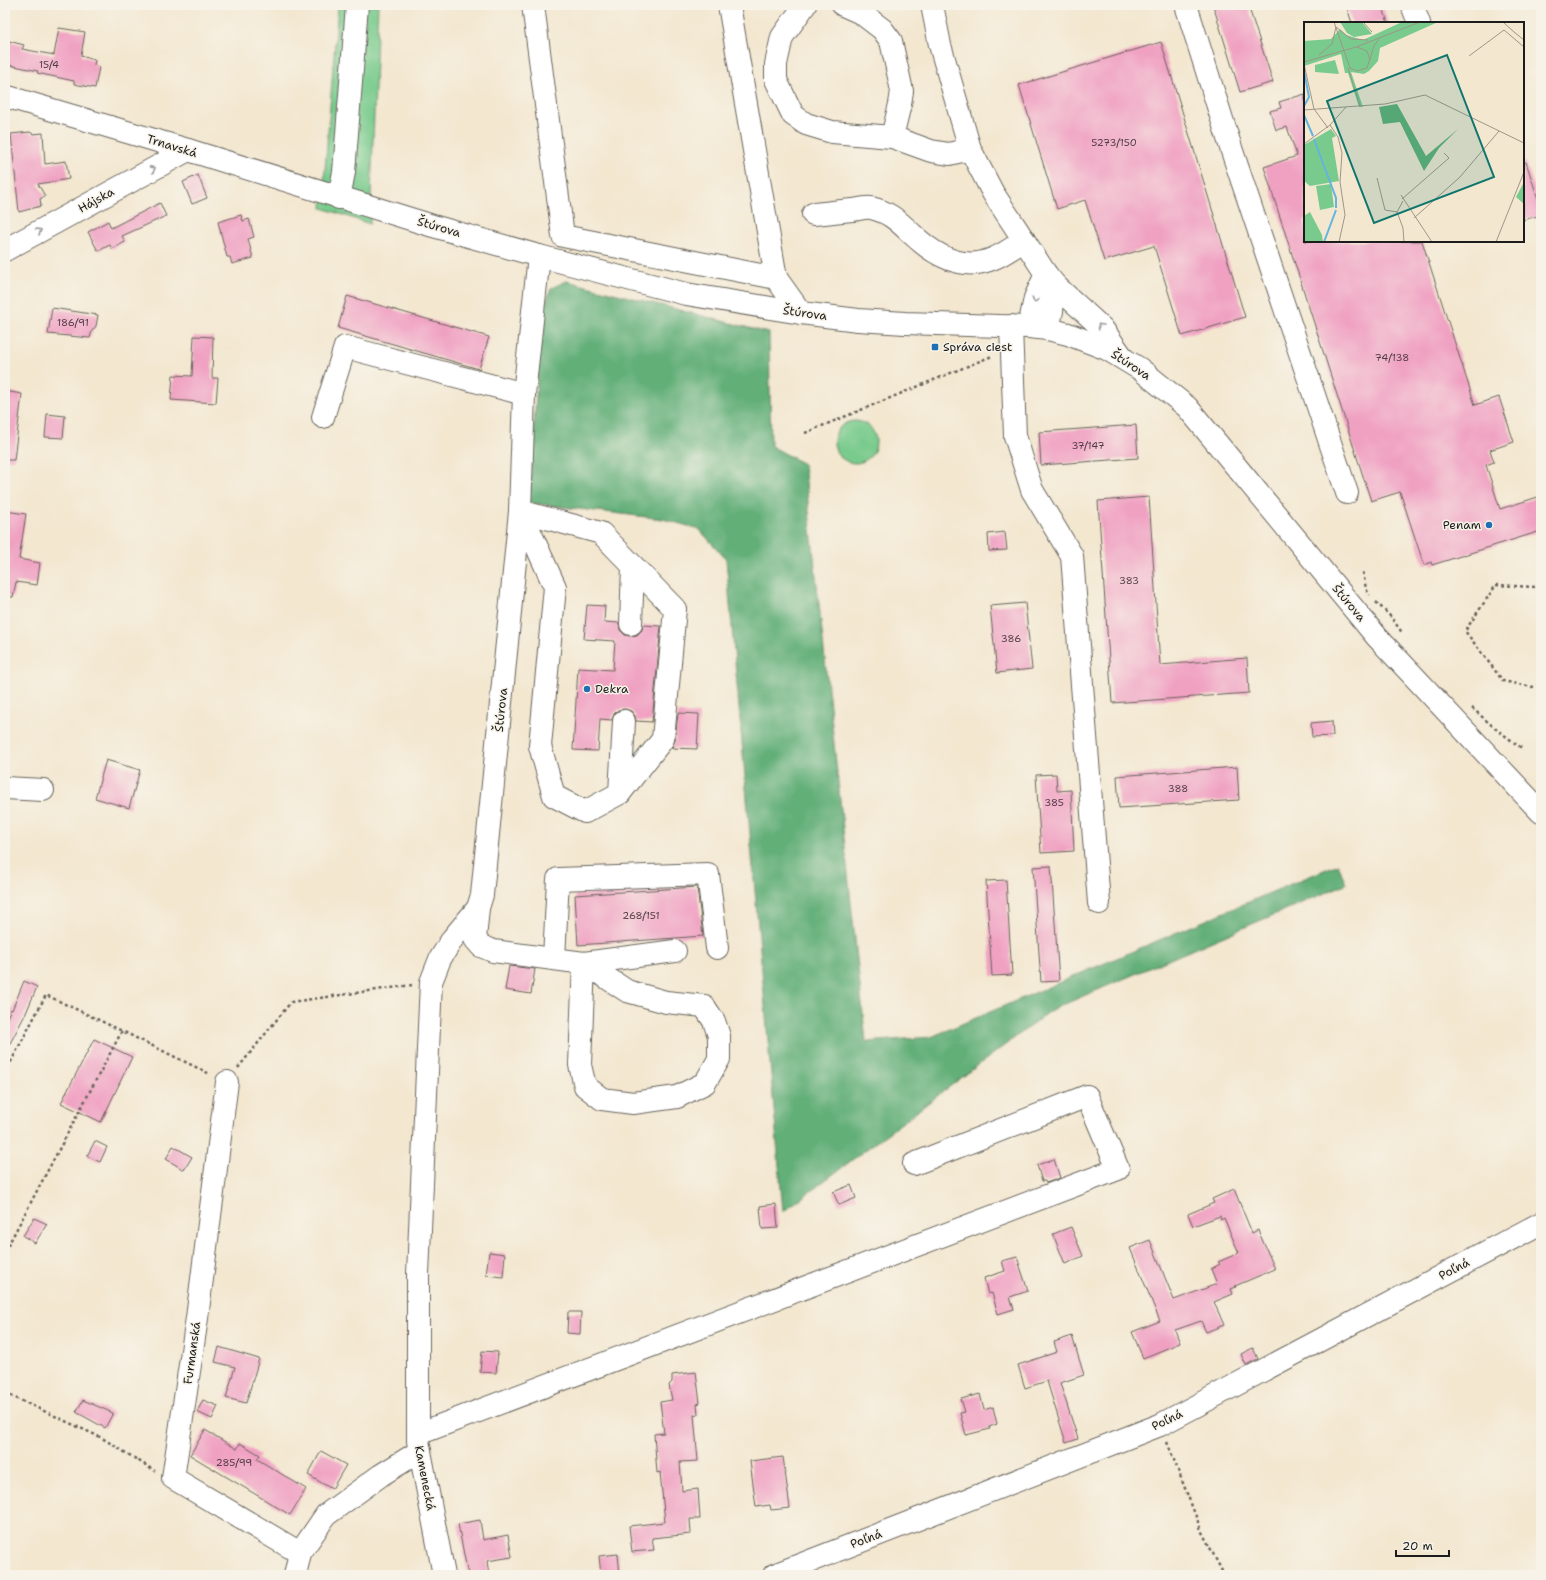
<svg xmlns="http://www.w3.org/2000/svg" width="1546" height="1580" viewBox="0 0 1546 1580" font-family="'Shantell Sans',sans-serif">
<rect width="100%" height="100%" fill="#f7f3e8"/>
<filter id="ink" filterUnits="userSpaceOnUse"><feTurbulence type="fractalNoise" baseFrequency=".025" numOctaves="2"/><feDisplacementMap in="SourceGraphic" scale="8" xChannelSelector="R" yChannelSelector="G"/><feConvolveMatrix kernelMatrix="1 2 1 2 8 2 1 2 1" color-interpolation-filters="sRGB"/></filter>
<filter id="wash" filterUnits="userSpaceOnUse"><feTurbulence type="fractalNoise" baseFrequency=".012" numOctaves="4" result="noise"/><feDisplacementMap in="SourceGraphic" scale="16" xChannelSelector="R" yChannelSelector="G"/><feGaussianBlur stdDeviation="0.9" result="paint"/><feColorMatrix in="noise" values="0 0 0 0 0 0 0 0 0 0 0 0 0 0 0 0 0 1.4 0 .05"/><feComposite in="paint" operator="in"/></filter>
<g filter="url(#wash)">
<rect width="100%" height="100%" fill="#f3e7d0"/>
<g fill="#79cb8d" stroke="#4a7454">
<path d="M338,5H378L370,224L322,208Z"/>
<circle cx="855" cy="442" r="21"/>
</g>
<path fill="#62af78" stroke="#3f664a" d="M567,281L769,333L771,446L804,464L866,1042L931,1037L1338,864L1346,884L1053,1009L783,1212L726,559L699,529L663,519L529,503L541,317L551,288Z"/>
<g id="blocks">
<g fill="#f0a1c2">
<path d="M1213,5H1248L1273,82L1240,92Z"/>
<path d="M1346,5H1382L1388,23H1352Z"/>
<path d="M59,28L85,32L81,56L95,60L94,65L99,67L95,88L74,84V81L37,73L38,71L5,64V40L24,45L22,49L54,55Z"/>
<path d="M1161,42L1245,317L1182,336L1154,246L1104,261L1085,200L1057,209L1019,85Z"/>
<path d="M1305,94V241H1422L1475,405L1499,397L1514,442L1490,450L1494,462L1486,465L1500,509L1541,496V531L1432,565L1431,562L1424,565L1400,492L1371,501L1264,167L1297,156L1287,127L1276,130L1270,111L1281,108L1279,102Z"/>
<path d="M30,132L33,134L43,133L45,164L66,161L69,179L38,184L45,196L40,199L41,206L19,212L11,134Z"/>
<path d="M1523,162H1526L1541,208V215L1523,220Z"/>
<path d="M198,175L207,198L192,204L183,182Z"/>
<path d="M160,203L166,216L122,236L125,242L112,249L110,245L98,251L88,232L108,221L111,228Z"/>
<path d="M241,215L243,221L249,219L254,237L248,239L253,258L232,264L230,257H227L218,222Z"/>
<path d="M347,296L489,337L479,369L338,328Z"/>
<path d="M52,308L98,315L96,326L92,331L90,338L48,334Z"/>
<path d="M194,336L213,337L212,378H218L216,403L171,400L173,375L192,376Z"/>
<path d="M5,391L22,394L14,460H5Z"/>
<path d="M47,414L65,416L63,438L45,437Z"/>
<path d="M1136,425L1138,458L1041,465L1039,432Z"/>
<path d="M1149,497L1160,665L1247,658L1249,693L1112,703L1098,501Z"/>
<path d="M5,511L26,514L19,559L40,563L37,585L16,582L13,597H5Z"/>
<path d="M1005,532L1007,550L989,551L988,534Z"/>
<path d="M1025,603L1032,669L997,673L990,606Z"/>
<path d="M587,605L605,606L604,622L619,623L620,630L625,635L630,636L637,635L642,630L643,625L661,626L652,722L636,721L635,716L631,711L625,709L618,710L614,714L612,720L600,719L598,751L573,750L578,668L613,670L615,641L584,639Z"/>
<path d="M678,713L699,714L697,749L672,748L675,740Z"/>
<path d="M1332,721L1333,736L1312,737L1311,723Z"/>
<path d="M106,760L140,770L129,808L95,798Z"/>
<path d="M1237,767L1239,800L1119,808L1117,776Z"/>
<path d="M1056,774L1057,791L1071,790L1074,851L1041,853L1036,775Z"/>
<path d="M1051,866L1059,981L1041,982L1033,867Z"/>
<path d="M1006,880L1012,975L992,976L986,881Z"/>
<path d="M697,887L703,936L578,945L575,895Z"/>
<path d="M509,966L535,969L531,994L505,990Z"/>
<path d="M24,981L37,987L26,1013L5,1053V1022L11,1009L12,1010Z"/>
<path d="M94,1039L132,1057L101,1122L61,1103Z"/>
<path d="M95,1141L107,1147L100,1162L87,1156Z"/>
<path d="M173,1146L192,1157L184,1170L166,1159Z"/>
<path d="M1054,1159L1060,1178L1046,1183L1045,1181H1042L1037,1165Z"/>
<path d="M851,1185L856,1198L839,1205L833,1192Z"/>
<path d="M1234,1189L1252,1233L1258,1230L1275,1269L1235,1286L1236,1287L1231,1289L1233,1294L1214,1302L1224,1325L1206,1332L1201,1321L1175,1330L1180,1343L1143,1358L1132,1332L1160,1321L1130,1248L1150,1240L1174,1300L1217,1284L1211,1269L1220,1264L1218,1262L1239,1253L1224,1218L1221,1220L1220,1216L1193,1226L1188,1214L1214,1203L1212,1199Z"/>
<path d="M776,1204L778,1228L762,1229L760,1206Z"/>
<path d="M34,1218L47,1224L35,1243L23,1236Z"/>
<path d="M1071,1227L1083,1256L1065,1264L1053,1234Z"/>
<path d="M489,1252L505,1254L503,1277L486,1275Z"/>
<path d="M1017,1257L1028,1291L1010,1297L1014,1309L998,1314L992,1293L988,1294L984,1278L1005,1271L1002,1261Z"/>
<path d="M568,1312H581L580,1334L567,1333Z"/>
<path d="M1072,1336L1084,1375L1060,1383L1078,1439L1066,1443L1047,1381L1025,1388L1018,1365L1057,1352L1054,1342Z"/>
<path d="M219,1347L259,1359L246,1403L226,1398L235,1367L215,1362Z"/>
<path d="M1253,1348L1258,1359L1246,1365L1241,1354Z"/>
<path d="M482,1351L498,1352L496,1373L480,1372Z"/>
<path d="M696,1372L700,1403L697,1404L698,1414L694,1415L698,1461L680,1462L682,1491L698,1489L700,1519H690L691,1534L652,1538L654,1550L632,1552L629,1526L665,1522L660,1472L657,1473L654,1434L664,1433L660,1402L672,1400L669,1385L672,1382V1375Z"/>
<path d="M980,1394L984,1410L993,1407L997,1424L989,1427L990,1429L966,1435L960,1413L965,1412L961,1399Z"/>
<path d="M83,1400L113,1413L105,1428L76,1412Z"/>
<path d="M203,1400L218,1406L212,1419L197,1412Z"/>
<path d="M205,1430L237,1449L240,1443L260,1455L257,1459L306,1489L290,1515L190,1455Z"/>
<path d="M321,1451L346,1465L332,1489L308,1475Z"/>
<path d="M783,1457L790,1508L771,1510L770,1505L756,1507L750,1461Z"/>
<path d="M480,1520L483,1540L508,1535L512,1557L487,1561L489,1575H468L458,1524Z"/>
<path d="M618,1554L620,1575H601L599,1556Z"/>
</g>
</g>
</g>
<g filter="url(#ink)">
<use href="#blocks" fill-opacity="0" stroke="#67635b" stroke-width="1"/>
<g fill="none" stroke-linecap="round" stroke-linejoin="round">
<g stroke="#67635b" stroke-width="24">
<g id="minor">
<path d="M533,5L563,236L776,278L801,313"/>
<path d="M729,5L776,278"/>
<path d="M805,5L782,37L776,64V80L793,115L806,124L832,132L892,137L931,151L949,154L970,149"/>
<path d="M843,5L861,13L882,29L891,41L902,91L900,104L892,137"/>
<path d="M932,5L940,45L970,149L993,193L1046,274L1055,285L1102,328L1121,355"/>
<path d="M1186,5L1232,151L1347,493"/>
<path d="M1412,5L1419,23"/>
<path d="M5,96L188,150L433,226L539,256L686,294L801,313L858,320L905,323L1029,327L1048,329L1068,334L1107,349L1140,369L1187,407L1377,637L1541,812"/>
<path d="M339,198L344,172L357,5"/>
<path d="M813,214C826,213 840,211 853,210C859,209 866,207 871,208C890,212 899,222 912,234C933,254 962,272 992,259C1003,255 1014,247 1024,240"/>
<path d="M5,250L188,150"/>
<path d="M539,256L524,394L520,511L482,895L478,908L475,939L481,946L493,951L584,963L675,951"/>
<path d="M1011,326L1015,436L1032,490L1072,556L1099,903"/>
<path d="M1029,327L1035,298L1046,274"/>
<path d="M1048,329L1052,311L1055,285"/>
<path d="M323,417L345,347L524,394"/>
<path d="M520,511L601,533L675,609L663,739L620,793"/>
<path d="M521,512L555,587L540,746L554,796L585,812L620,793L624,721"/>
<path d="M631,624L633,566"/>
<path d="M5,788L43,790"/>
<path d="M554,959L558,879L708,874L717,948"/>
<path d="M584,963L627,991L666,1002L704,1006L714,1021L719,1036V1059L705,1083L677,1097L633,1103L602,1099L585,1086L580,1065Z"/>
<path d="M227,1082L197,1318L173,1478L300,1553"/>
<path d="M418,1434L1118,1169L1087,1096L914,1164"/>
<path d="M295,1575L300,1553L326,1515L381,1475L420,1451"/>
<path d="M444,1575L418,1441V1274L431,982L440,959L453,938L478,908"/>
<path d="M774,1575L1160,1425L1541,1223"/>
</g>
</g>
<g stroke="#67635b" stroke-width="2.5" stroke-dasharray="3 3" stroke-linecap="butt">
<path d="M805,433L992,356"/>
<path d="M1363,572L1366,589L1370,595"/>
<path d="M1535,587L1496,585L1465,631L1503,681L1532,687L1541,684"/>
<path d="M1376,602L1391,617L1403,634"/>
<path d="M1472,708L1496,729L1523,749"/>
<path d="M238,1068L291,1002L412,985"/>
<path d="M5,1073L46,995L122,1031"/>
<path d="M5,1251L122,1031L210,1074"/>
<path d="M5,1393L102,1438L155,1471"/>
<path d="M1167,1442L1202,1532L1224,1575"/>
</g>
<use href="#minor" stroke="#fff" stroke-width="22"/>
</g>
<defs><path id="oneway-chevron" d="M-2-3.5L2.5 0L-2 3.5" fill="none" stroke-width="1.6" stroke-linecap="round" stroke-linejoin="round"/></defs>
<g stroke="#999">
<use href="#oneway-chevron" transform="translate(153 169) rotate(-29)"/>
<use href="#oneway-chevron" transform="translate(39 231) rotate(-29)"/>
<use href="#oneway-chevron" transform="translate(1035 300) rotate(107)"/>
<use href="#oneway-chevron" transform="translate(1100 326) rotate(-133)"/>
</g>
</g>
<g fill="#1f6fb2" stroke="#f7f3e8" stroke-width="1.5">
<rect x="931" y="343" width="8" height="8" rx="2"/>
<circle cx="1489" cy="525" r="4"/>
<circle cx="587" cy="689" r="4"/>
</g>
<g text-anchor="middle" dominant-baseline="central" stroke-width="3" stroke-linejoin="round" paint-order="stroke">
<g font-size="10" fill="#513d46">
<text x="49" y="64">15/4</text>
<text x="1114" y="142">5273/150</text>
<text x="73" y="322">186/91</text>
<text x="1392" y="357">74/138</text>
<text x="1088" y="445">37/147</text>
<text x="1129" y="580">383</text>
<text x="1011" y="638">386</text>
<text x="1178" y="788">388</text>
<text x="1054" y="802">385</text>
<text x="641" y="915">268/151</text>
<text x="234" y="1462">285/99</text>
</g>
<g font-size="12" fill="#1c1c1c" stroke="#f7f3e8">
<text transform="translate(172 146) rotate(17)">Trnavská</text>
<text transform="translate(96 200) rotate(-29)">Hájska</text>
<text transform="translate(439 227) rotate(16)">Štúrova</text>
<text transform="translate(805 313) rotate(8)">Štúrova</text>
<text transform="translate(1131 365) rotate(33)">Štúrova</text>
<text transform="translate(1349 603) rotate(50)">Štúrova</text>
<text transform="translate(501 710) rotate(-84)">Štúrova</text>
<text transform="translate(1454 1269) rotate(-28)">Poľná</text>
<text transform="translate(192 1353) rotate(-82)">Furmanská</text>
<text transform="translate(1167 1420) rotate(-26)">Poľná</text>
<text transform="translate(425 1478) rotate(79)">Kamenecká</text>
<text transform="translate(866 1539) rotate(-21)">Poľná</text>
</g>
<g font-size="12" fill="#1c1c1c" stroke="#f7f3e8" text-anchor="start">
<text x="943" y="347">Správa ciest</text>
<text x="1481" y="525" text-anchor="end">Penam</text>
<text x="595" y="689">Dekra</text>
</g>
</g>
<g transform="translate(1304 22)">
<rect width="220" height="220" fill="#f3e7d0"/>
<path d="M36,0H58L68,12L50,15L43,11ZM98,0H134L76,26L74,39L65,49L60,52L47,50L59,85H55L44,51H41L37,32L0,44V19L27,17L36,7L42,13L59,18ZM31,38L35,52L11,50V43ZM27,107L32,114L28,116L35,159L6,164L0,159V123ZM220,160V182L212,175ZM27,162L30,185L16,188L12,164ZM6,190L18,213L19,220H0V194Z" fill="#79cb8d"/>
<path d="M93,82L122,134L154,107L135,126L120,149L96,100L79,102L75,85Z" fill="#62af78"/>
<path fill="none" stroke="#63b4de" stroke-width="2" d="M0,49L5,75L0,84M0,93L9,114M10,117L32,176V186M20,220L32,188"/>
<path fill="none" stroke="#9d9688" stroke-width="1" d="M30,0L46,46M59,0L68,10M199,0L210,10M32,5L47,17L64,18M210,10L220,18M53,25L63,29L66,38M15,33L28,22L32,5M165,34L200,8L220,25M0,40L52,25L116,0M0,42L10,87L24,106M44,46L56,84M46,46L53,49L63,46L70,24L75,17M0,88L81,82L121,73L220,121M26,103L34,115L38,131L36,160L41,193L35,220M0,122L26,103L42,85M73,156L81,188L93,190M97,173L128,220M98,177L145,136L140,131M99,179L93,190L99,206L100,220M110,196L156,155L195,109M192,220L220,150"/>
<path fill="#0f766e" fill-opacity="0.15" stroke="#0f766e" stroke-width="2" d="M143,33L190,155L70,201L23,79Z"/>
<rect width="220" height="220" fill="none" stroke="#1c1c1c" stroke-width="2"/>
</g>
<rect width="1546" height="1580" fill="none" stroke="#f7f3e8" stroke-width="20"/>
<path d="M1396 1550v6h53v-6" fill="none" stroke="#1c1c1c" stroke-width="2"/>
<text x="1402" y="1550" font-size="12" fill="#1c1c1c" stroke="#f7f3e8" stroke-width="3" paint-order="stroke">20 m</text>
</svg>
